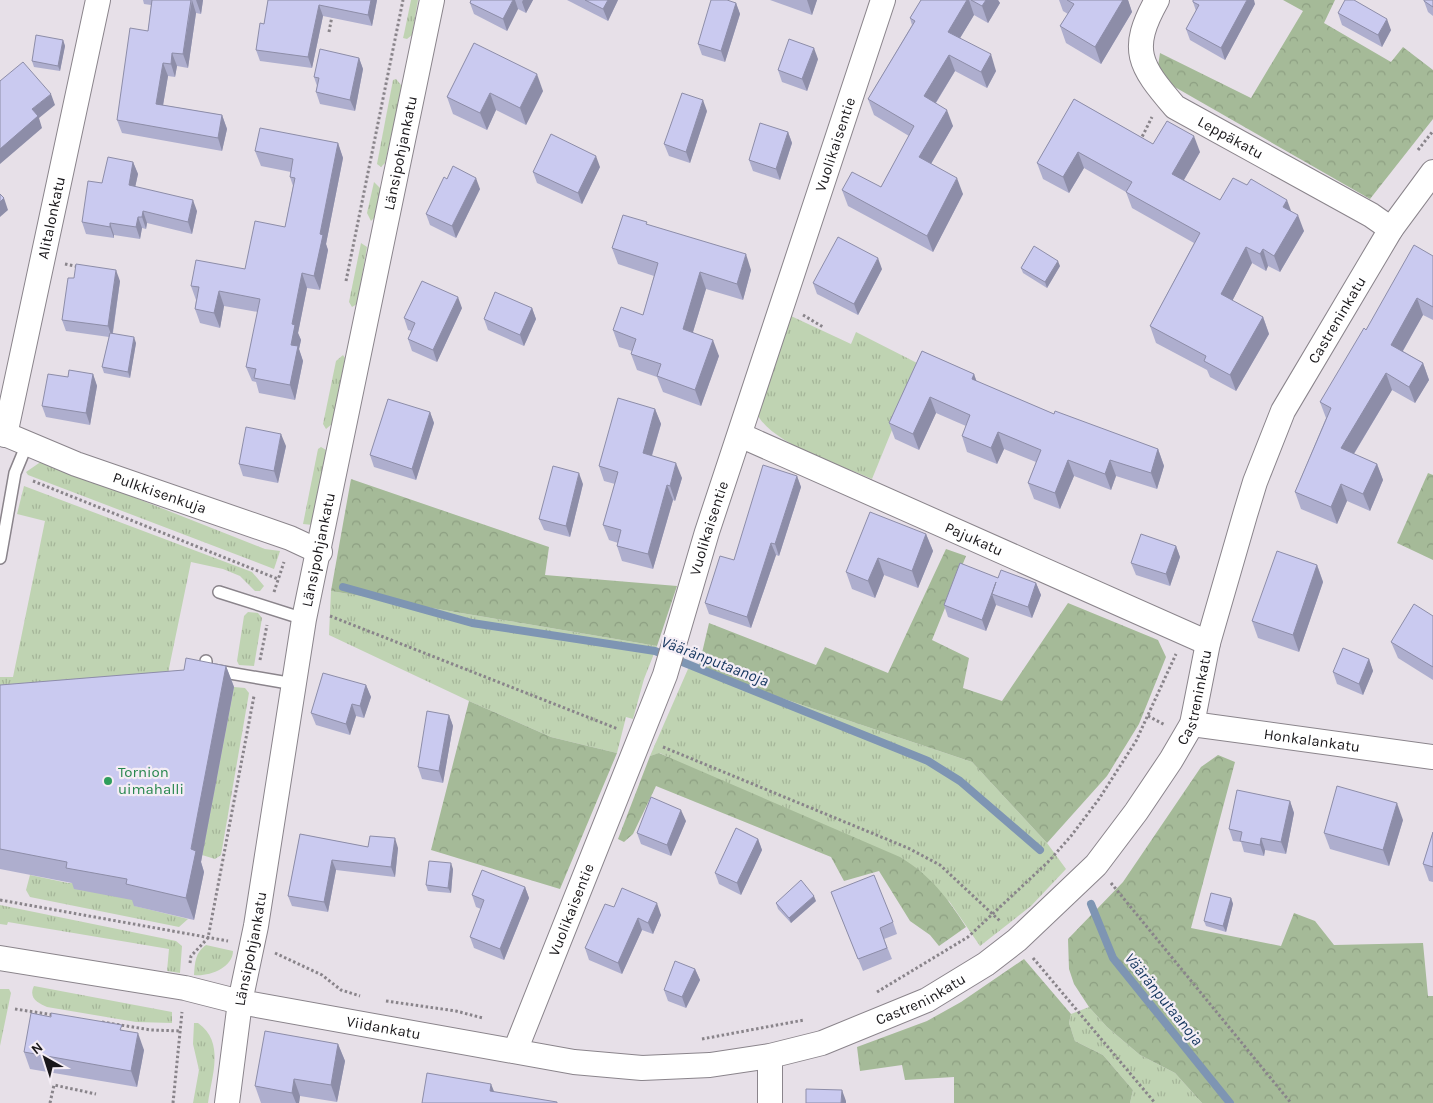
<svg xmlns="http://www.w3.org/2000/svg" width="1433" height="1103" viewBox="0 0 1433 1103" font-family="Karla,sans-serif">
<defs>
<pattern id="grass-tufts" width="24" height="20" patternUnits="userSpaceOnUse" patternTransform="scale(1.25)"><rect width="24" height="20" fill="#bfd3b2"/><path d="M3 7l-1-3M5 7V3M7 7l1-3M15 17l-1-3M17 17v-4M19 17l1-3" fill="none" stroke="#a4b498"/></pattern>
<pattern id="forest-crowns" width="20" height="18" patternUnits="userSpaceOnUse" patternTransform="scale(1.25)"><rect width="20" height="18" fill="#a5ba98"/><path d="M2 6a3 3 0 1 1 6 0M12 15a3 3 0 1 1 6 0" fill="none" stroke="#8d9f82"/></pattern>
</defs>
<rect width="100%" height="100%" fill="#e7e0e8"/>
<g fill="url(#grass-tufts)">
<path d="M411,0H418L412,35L407,39L403,38L404,34Z"/>
<path d="M396,79L401,85V92L385,163L381,167L377,164L393,80Z"/>
<path d="M374,182L381,189L374,218L371,221L367,213Z"/>
<path d="M361,243L367,247L357,304L352,307L349,302Z"/>
<path d="M791,316L851,344L856,332L919,364L872,479C840,465 772,444 757,414Z"/>
<path d="M343,355L345,358L332,424L326,429L323,424L336,361Z"/>
<path d="M321,447L326,450L313,525L303,524L318,449Z"/>
<path d="M42,461L265,549L280,551L274,569L28,475L26,472Z"/>
<path d="M24,486L252,572L264,586L260,591H255L240,576L223,569L191,562L168,673L0,689V677H13L45,521L17,514Z"/>
<path d="M331,591L657,646L644,679L633,719L626,717L617,753L551,737L469,701L329,635Z"/>
<path d="M248,612L258,613L262,618L254,666L239,665L237,661L244,616Z"/>
<path d="M688,669L698,670L972,762L1047,843L1066,869L1031,906L980,946L949,901L660,753L650,756Z"/>
<path d="M234,687L245,688L249,693L221,855L215,859L202,855Z"/>
<path d="M30,875L68,883L129,884L135,906L188,919L179,927L30,897L26,890Z"/>
<path d="M0,905L176,941L182,946L180,973L167,971L169,949L8,922L7,925L0,924Z"/>
<path d="M206,945L233,951C233,968 208,977 194,975C195,962 195,953 206,945Z"/>
<path d="M34,986L172,1012V1023L136,1022L47,1007C38,1003 28,998 34,986Z"/>
<path d="M0,989H9L11,993L0,1046Z"/>
<path d="M1089,1007L1107,1027L1140,1055L1175,1073L1202,1103H1130L1133,1090L1103,1055L1075,1041L1069,1023L1071,1014Z"/>
<path d="M194,1023H198C225,1042 212,1075 208,1103H193L199,1070L193,1044Z"/>
</g>
<g fill="url(#forest-crowns)">
<path d="M1283,0H1335L1324,23L1391,62L1403,47L1433,70V119L1370,199L1166,82L1158,66L1160,53L1251,98L1303,11Z"/>
<path d="M1428,473L1433,475V560L1397,543Z"/>
<path d="M351,479L549,547L545,575L677,586L657,646L331,591Z"/>
<path d="M946,549L966,556L932,640L969,658L963,688L1002,701L1068,603L1158,640L1166,657L1139,724L1107,776L1047,843L972,762L698,670L709,623L816,665L825,647L888,673Z"/>
<path d="M469,701L551,737L617,753L560,889L431,850Z"/>
<path d="M659,753L900,857C930,875 947,897 966,927L939,946L930,935L910,921L879,871L844,881L831,857L656,786L633,834L624,842L618,839L650,756Z"/>
<path d="M1218,755L1235,762L1191,928L1281,946L1294,913L1315,921L1334,945L1423,943L1428,996H1433V1103H1202L1175,1073L1140,1055L1107,1027L1089,1007L1074,984L1069,969L1068,939L1123,882L1201,767Z"/>
<path d="M1024,959L1071,1014L1069,1023L1075,1041L1103,1055L1133,1090L1130,1103H954V1077L905,1080L902,1065L860,1071L857,1047L927,1021L961,1002Z"/>
</g>
<g fill="none" stroke-linecap="round" stroke-linejoin="round">
<g stroke="#7e95b3" stroke-width="8">
<path d="M343,587L472,623L655,651L928,761L960,781L1040,850"/>
<path d="M1091,904L1113,958L1230,1103"/>
</g>
<g stroke="#8a848b" stroke-width="14">
<g id="lane">
<path d="M0,558L15,473L27,444"/>
<path d="M219,592L304,619"/>
<path d="M206,661V669L294,684"/>
</g>
</g>
<g stroke="#8a848b" stroke-width="26">
<g id="street">
<path id="s1" d="M1157,0C1129,50 1139,65 1175,107L1371,215L1391,229"/>
<path id="s2" d="M0,432L76,464L290,538L320,552"/>
<path id="s3" d="M5,435L98,0"/>
<path id="s4" d="M740,435L1208,643"/>
<path id="s5" d="M1192,724L1433,757"/>
<path id="s6" d="M0,958L185,988L240,1002L574,1062L642,1068L710,1065L770,1056L822,1043L927,1000L986,964L1017,940L1096,865L1136,812L1171,760L1192,724L1208,643L1245,515L1255,482L1283,411L1391,229L1433,172"/>
<path id="s7" d="M515,1051L665,675L707,532L883,0"/>
<path d="M770,1056V1103"/>
<path id="s8" d="M227,1103L240,1002L256,926L304,619L432,0"/>
</g>
</g>
<g stroke="#89848a" stroke-width="3" stroke-dasharray="2.5 2.5" stroke-linecap="butt">
<path d="M329,32L332,16"/>
<path d="M1140,141L1152,117"/>
<path d="M1418,150L1433,131"/>
<path d="M65,264L79,267"/>
<path d="M346,281L403,0"/>
<path d="M803,315L823,327"/>
<path d="M33,481L278,579"/>
<path d="M274,592L284,562"/>
<path d="M330,616L618,729"/>
<path d="M260,660L267,625"/>
<path d="M1148,716L1165,725"/>
<path d="M663,747L908,848L940,865L1000,921"/>
<path d="M1111,883L1291,1103"/>
<path d="M0,900L228,941"/>
<path d="M275,953L322,975L341,990L360,996"/>
<path d="M1033,958L1155,1103"/>
<path d="M190,963L191,956L208,938L254,696"/>
<path d="M877,992L968,937L1048,862L1071,836L1099,799L1136,741L1176,654"/>
<path d="M386,1001L456,1011L483,1018"/>
<path d="M15,1009L54,1015"/>
<path d="M102,1022L151,1030L180,1031"/>
<path d="M702,1039L804,1020"/>
<path d="M50,1103L54,1085L96,1094"/>
<path d="M173,1103L182,1012"/>
</g>
<use href="#lane" stroke="#fff" stroke-width="11"/>
<use href="#street" stroke="#fff" stroke-width="24"/>
</g>
<g fill="#aeaece">
<path d="M143,0H203L201,14L196,13L188,68L177,66L175,77L168,76L163,105L222,115L227,129L222,151L122,133L117,120L148,31L151,5L144,4Z"/>
<path d="M268,0H377L372,26L323,16L312,68L260,61L256,50L264,24Z"/>
<path d="M471,0H533L526,13L518,9L507,31L474,14L470,3Z"/>
<path d="M567,0H618L608,21Z"/>
<path d="M770,0H817L812,15Z"/>
<path d="M921,0H998L1000,3L988,23L974,15L960,38L996,71L987,88L955,71L936,103L953,126L931,164L963,194L933,252L848,206L842,190L881,187L909,136L874,115L868,99L912,25L910,18Z"/>
<path d="M1059,0H1128L1132,12L1101,64L1066,43L1060,26L1068,14L1063,11Z"/>
<path d="M1433,0V16L1428,12L1424,1Z"/>
<path d="M1193,2L1255,4L1225,60L1190,40L1186,29L1196,11Z"/>
<path d="M736,3L740,14L725,62L702,55L698,44Z"/>
<path d="M1338,13L1391,30L1382,47L1342,25Z"/>
<path d="M63,40L65,46L60,71L34,67L32,61Z"/>
<path d="M474,43L543,91L526,125L496,110L487,130L453,114L447,97Z"/>
<path d="M359,58L363,69L355,111L320,104L316,92L317,86L314,77Z"/>
<path d="M818,59L807,91L782,82L778,70Z"/>
<path d="M1074,99L1153,144L1200,152L1184,180L1220,200L1291,211L1304,231L1280,272L1268,266L1266,271L1252,263L1232,301L1263,317L1269,334L1236,391L1210,377L1207,370L1156,343L1150,326L1194,243L1132,208L1126,192L1084,168L1069,193L1043,179L1037,163Z"/>
<path d="M707,111L690,163L669,156L664,144Z"/>
<path d="M788,132L792,143L780,180L753,171L749,160Z"/>
<path d="M338,143L343,158L326,244L328,250L320,290L307,288L298,333L301,340L299,349L303,361L295,400L259,393L256,382L252,381L246,367L258,312L224,306L220,328L200,323L195,309L196,300L191,286L245,269L285,227L293,186L290,177L291,172L261,166L255,151Z"/>
<path d="M133,162L138,174L135,187L197,211L192,234L147,223L146,229L142,228L140,239L114,235V238L86,234L82,222L102,183Z"/>
<path d="M600,167L582,204L537,183L533,172Z"/>
<path d="M447,179L480,189L456,238L430,225L426,214Z"/>
<path d="M648,225L751,270L743,300L706,289L693,332L719,356L701,406L663,392L657,377L637,370L631,354L632,351L619,347L613,330L643,315L654,276L618,264L612,248Z"/>
<path d="M1433,256V320L1423,315L1403,351L1423,363L1429,380L1415,403L1392,390L1354,454L1377,464L1383,480L1370,511L1347,501L1337,524L1301,509L1295,492L1326,418L1320,402L1366,330Z"/>
<path d="M1060,266L1047,288L1023,273L1021,268Z"/>
<path d="M882,269L858,315L817,294L813,283Z"/>
<path d="M120,281L113,333L136,343L130,378L104,373L102,367L109,337L66,331L62,320Z"/>
<path d="M462,308L437,362L412,351L408,339L412,331L408,330L404,318Z"/>
<path d="M532,308L536,319L524,346L488,330L484,319Z"/>
<path d="M922,351L974,374L976,381L1054,414L1158,449L1164,466L1157,489L1116,476L1111,490L1074,476L1060,509L1034,499L1028,483L1036,462L1004,449L997,464L967,452L962,436L966,426L936,413L919,450L895,439L889,423Z"/>
<path d="M93,374L97,386L90,425L46,417L42,406L68,377Z"/>
<path d="M655,409L661,424L652,456L682,478L675,501L673,500L653,569L622,561L617,546L618,543L609,540L603,525L615,484L604,481L599,466Z"/>
<path d="M430,412L434,423L416,480L374,467L370,455Z"/>
<path d="M286,446L278,483L243,476L239,464Z"/>
<path d="M797,476L801,487L779,556L776,555L751,628L709,614L705,603L734,560Z"/>
<path d="M583,484L570,537L544,530L539,519Z"/>
<path d="M926,534L933,551L918,588L884,575L875,598L852,589L846,572Z"/>
<path d="M1176,546L1180,557L1170,586L1136,575L1131,563Z"/>
<path d="M1317,565L1323,582L1299,652L1258,638L1252,621Z"/>
<path d="M998,578L1036,583L1041,595L1032,618L996,605L986,631L948,617L944,605Z"/>
<path d="M1433,616V680L1398,658L1391,642Z"/>
<path d="M1369,659L1373,671L1363,695L1337,684L1333,672Z"/>
<path d="M226,666L234,687L201,862L204,872L194,920L134,906L132,900L74,889L72,883L0,869V685L184,670Z"/>
<path d="M366,685L371,697L364,718L356,716L350,735L316,725L311,713Z"/>
<path d="M449,715L453,726L443,783L422,779L418,767Z"/>
<path d="M1290,801L1294,813L1286,854L1265,850L1264,856L1244,852L1241,842L1233,841L1229,829Z"/>
<path d="M1403,820L1389,866L1330,849L1324,833Z"/>
<path d="M686,821L671,856L641,844L637,833Z"/>
<path d="M1433,832V882L1429,881L1423,864Z"/>
<path d="M300,834L368,847L398,848L395,877L336,870L328,912L292,906L288,896Z"/>
<path d="M758,839L762,850L741,895L719,884L715,873Z"/>
<path d="M453,869L451,893L428,891L426,885Z"/>
<path d="M525,887L529,898L504,960L474,948L470,937L481,909L476,907L472,895Z"/>
<path d="M831,892L893,922L897,934L884,939L892,959L863,971Z"/>
<path d="M1231,898L1233,904L1226,932L1206,926L1204,921Z"/>
<path d="M816,901L791,923L778,909L776,903Z"/>
<path d="M614,907L661,915L653,934L642,930L622,974L589,960L585,948Z"/>
<path d="M695,969L700,980L686,1008L668,1001L664,990Z"/>
<path d="M51,1017L123,1030L144,1050L137,1087L30,1069L24,1052Z"/>
<path d="M338,1044L345,1061L337,1102L300,1096L299,1103H261L255,1086Z"/>
</g>
<g fill="#8d8da8">
<path d="M192,0L196,13L188,68L183,54Z"/>
<path d="M196,0H203L201,14Z"/>
<path d="M371,0H377L372,26L368,15Z"/>
<path d="M513,0H515L518,9L507,31L503,19Z"/>
<path d="M523,0H533L526,13L522,2Z"/>
<path d="M608,0H618L608,21L603,9Z"/>
<path d="M807,0H817L812,15Z"/>
<path d="M967,0H969L974,15L954,48L948,32Z"/>
<path d="M986,0H998L1000,3L988,23L982,6Z"/>
<path d="M1123,0H1128L1132,12L1101,64L1095,47Z"/>
<path d="M1247,0H1254L1255,4L1225,60L1221,48Z"/>
<path d="M736,3L740,14L725,62L721,51Z"/>
<path d="M319,5L323,16L312,68L308,57Z"/>
<path d="M1387,19L1391,30L1382,47L1378,35Z"/>
<path d="M63,40L65,46L60,71L58,66Z"/>
<path d="M814,48L818,59L807,91L802,79Z"/>
<path d="M172,53L177,66L175,77L171,64Z"/>
<path d="M991,54L996,71L987,88L981,72Z"/>
<path d="M949,55L955,71L930,112L924,96Z"/>
<path d="M359,58L363,69L355,111L350,100Z"/>
<path d="M163,63L168,76L161,117L156,104Z"/>
<path d="M537,74L543,91L526,125L520,108Z"/>
<path d="M490,93L496,110L487,130L480,113Z"/>
<path d="M51,94L55,105L39,118L42,128L0,164V149L32,109Z"/>
<path d="M703,100L707,111L690,163L686,152Z"/>
<path d="M947,110L953,126L925,174L919,157Z"/>
<path d="M222,115L227,129L222,151L218,138Z"/>
<path d="M788,132L792,143L780,180L776,169Z"/>
<path d="M1194,136L1200,152L1178,190L1172,174Z"/>
<path d="M338,143L343,158L326,244L328,250L320,290L314,276L320,234Z"/>
<path d="M1078,152L1084,168L1069,193L1063,177Z"/>
<path d="M596,156L600,167L582,204L578,193Z"/>
<path d="M133,162L138,174L133,197L129,185Z"/>
<path d="M476,178L480,189L456,238L452,226Z"/>
<path d="M957,178L963,194L933,252L927,236Z"/>
<path d="M4,198L8,210L0,217V202Z"/>
<path d="M193,200L197,211L192,234L188,222Z"/>
<path d="M1287,200L1293,216L1283,207Z"/>
<path d="M143,211L147,223L146,229L142,217Z"/>
<path d="M1298,215L1304,231L1280,272L1274,256Z"/>
<path d="M138,217L142,228L140,239L136,227Z"/>
<path d="M110,223L114,235V238L110,227Z"/>
<path d="M1246,247L1252,263L1227,311L1221,294Z"/>
<path d="M1263,249L1268,266L1266,271L1260,254Z"/>
<path d="M746,254L751,270L743,300L737,284Z"/>
<path d="M878,258L882,269L858,315L854,304Z"/>
<path d="M1058,261L1060,266L1047,288L1045,282Z"/>
<path d="M116,270L120,281L112,337L108,326Z"/>
<path d="M700,272L706,289L689,345L683,329Z"/>
<path d="M302,273L307,288L298,333L301,340L299,349L303,361L295,400L290,385L292,324Z"/>
<path d="M219,291L224,306L220,328L214,313Z"/>
<path d="M458,297L462,308L437,362L433,350Z"/>
<path d="M1417,298L1423,315L1397,361L1391,345Z"/>
<path d="M532,308L536,319L524,346L520,335Z"/>
<path d="M1263,317L1269,334L1236,391L1230,375Z"/>
<path d="M134,337L136,343L130,378L128,372Z"/>
<path d="M713,340L719,356L701,406L695,390Z"/>
<path d="M1423,363L1429,380L1415,403L1409,387Z"/>
<path d="M1386,373L1392,390L1347,465L1341,448Z"/>
<path d="M93,374L97,386L90,425L86,413Z"/>
<path d="M974,374L980,391L972,379Z"/>
<path d="M930,397L936,413L919,450L913,434Z"/>
<path d="M655,409L661,424L648,468L643,453Z"/>
<path d="M430,412L434,423L416,480L412,469Z"/>
<path d="M998,432L1004,449L997,464L991,448Z"/>
<path d="M281,434L286,446L278,483L274,471Z"/>
<path d="M1158,449L1164,466L1157,489L1151,473Z"/>
<path d="M1068,460L1074,476L1060,509L1055,493Z"/>
<path d="M1110,460L1116,476L1111,490L1105,474Z"/>
<path d="M676,463L682,478L675,501L670,486Z"/>
<path d="M1377,464L1383,480L1370,511L1363,494Z"/>
<path d="M579,473L583,484L570,537L566,526Z"/>
<path d="M797,476L801,487L779,556L775,544Z"/>
<path d="M1341,484L1347,501L1337,524L1331,507Z"/>
<path d="M667,485L673,500L653,569L648,554Z"/>
<path d="M926,534L933,551L918,588L912,571Z"/>
<path d="M771,543L776,555L751,628L747,617Z"/>
<path d="M1176,546L1180,557L1170,586L1166,574Z"/>
<path d="M878,558L884,575L875,598L868,581Z"/>
<path d="M1317,565L1323,582L1299,652L1293,635Z"/>
<path d="M1036,583L1041,595L1032,618L1028,607Z"/>
<path d="M992,594L996,605L986,631L982,620Z"/>
<path d="M1369,659L1373,671L1363,695L1359,684Z"/>
<path d="M226,666L234,687L201,862L204,872L194,920L186,898L191,849Z"/>
<path d="M366,685L371,697L364,718L360,706Z"/>
<path d="M352,704L356,716L350,735L346,724Z"/>
<path d="M449,715L453,726L443,783L439,771Z"/>
<path d="M1290,801L1294,813L1286,854L1281,842Z"/>
<path d="M1397,803L1403,820L1389,866L1383,850Z"/>
<path d="M681,810L686,821L671,856L667,845Z"/>
<path d="M395,838L398,848L395,877L391,867Z"/>
<path d="M1261,838L1265,850L1264,856L1260,845Z"/>
<path d="M758,839L762,850L741,895L737,883Z"/>
<path d="M332,860L336,870L328,912L324,902Z"/>
<path d="M451,863L453,869L451,893L448,888Z"/>
<path d="M525,887L529,898L504,960L500,949Z"/>
<path d="M814,896L816,901L791,923L789,918Z"/>
<path d="M1231,898L1233,904L1226,932L1223,926Z"/>
<path d="M657,903L661,915L653,934L648,923Z"/>
<path d="M638,918L642,930L622,974L618,963Z"/>
<path d="M695,969L700,980L686,1008L682,997Z"/>
<path d="M138,1033L144,1050L137,1087L131,1071Z"/>
<path d="M338,1044L345,1061L337,1102L331,1085Z"/>
<path d="M294,1079L300,1096L299,1103H296L292,1093Z"/>
<path d="M491,1084L496,1096L490,1091Z"/>
<path d="M842,1090L846,1101V1103H841Z"/>
</g>
<g fill="#cacaf0" stroke="#8d8da8">
<path d="M152,0H191L183,54L172,53L171,64L163,63L156,104L222,115L218,138L117,120L130,28L148,31Z"/>
<path d="M268,0H371L368,15L319,5L308,57L256,50L260,23L264,24Z"/>
<path d="M471,0H513L503,19L470,3Z"/>
<path d="M585,0H608L603,9Z"/>
<path d="M711,0H727L736,3L721,51L698,44Z"/>
<path d="M921,0H967L948,32L991,54L981,72L949,55L924,96L947,110L919,157L957,178L927,236L842,190L852,172L881,187L914,126L868,99L915,21L910,18Z"/>
<path d="M971,0H986L982,6Z"/>
<path d="M1067,0H1123L1095,47L1060,26L1074,4Z"/>
<path d="M1193,0H1247L1221,48L1186,29L1199,5L1193,2Z"/>
<path d="M1345,0H1354L1387,19L1378,35L1338,13Z"/>
<path d="M1424,0H1433V7L1424,1Z"/>
<path d="M36,35L63,40L58,66L32,61Z"/>
<path d="M789,39L814,48L802,79L778,70Z"/>
<path d="M474,43L537,74L520,108L490,93L480,113L447,97Z"/>
<path d="M320,49L359,58L350,100L316,92L319,78L314,77Z"/>
<path d="M23,62L51,94L32,109L38,116L0,149V81Z"/>
<path d="M682,93L703,100L686,152L664,144Z"/>
<path d="M1074,99L1153,144L1167,121L1194,136L1172,174L1220,200L1233,178L1247,185L1251,179L1287,200L1283,207L1298,215L1274,256L1263,249L1260,254L1246,247L1221,294L1263,317L1230,375L1204,361L1206,356L1150,326L1200,233L1126,192L1132,182L1078,152L1063,177L1037,163Z"/>
<path d="M760,123L788,132L776,169L749,160Z"/>
<path d="M260,128L338,143L320,234L323,235L314,276L302,273L292,324L295,325L291,345L298,346L290,385L254,378L256,369L246,367L260,299L219,291L214,313L195,309L199,287L191,286L196,260L245,269L255,221L285,227L295,178L290,177L293,159L255,151Z"/>
<path d="M551,134L596,156L578,193L533,172Z"/>
<path d="M108,157L133,162L129,185L193,200L188,222L143,211L142,217H138L136,227L110,223V227L82,222L88,181L102,183Z"/>
<path d="M453,166L476,178L452,226L426,214L444,177L447,179Z"/>
<path d="M0,194L4,198L0,202Z"/>
<path d="M623,215L647,222L646,224L746,254L737,284L700,272L683,329L713,340L695,390L657,376L661,364L631,354L636,339L613,330L621,307L643,315L658,263L612,248Z"/>
<path d="M838,237L878,258L854,304L813,283Z"/>
<path d="M1414,245L1433,256V307L1417,298L1391,345L1423,363L1409,387L1386,373L1341,448L1377,464L1363,494L1341,484L1331,507L1295,492L1331,408L1320,402L1364,328L1366,330Z"/>
<path d="M1034,246L1058,261L1045,282L1021,268Z"/>
<path d="M76,264L116,270L108,326L62,320L68,278H74Z"/>
<path d="M422,281L458,297L433,350L408,339L415,323L404,318Z"/>
<path d="M495,292L532,308L520,335L484,319Z"/>
<path d="M110,333L134,337L128,372L102,367Z"/>
<path d="M922,351L974,374L972,379L1054,414L1055,411L1158,449L1151,473L1110,460L1105,474L1068,460L1055,493L1028,483L1041,450L998,432L991,448L962,436L970,415L930,397L913,434L889,423Z"/>
<path d="M69,370L93,374L86,413L42,406L48,374L68,377Z"/>
<path d="M618,398L655,409L643,453L676,463L670,486L667,485L648,554L617,546L621,530L603,525L618,472L599,466Z"/>
<path d="M388,399L430,412L412,469L370,455Z"/>
<path d="M246,427L281,434L274,471L239,464Z"/>
<path d="M763,465L797,476L775,544L771,543L747,617L705,603L720,556L734,560Z"/>
<path d="M553,466L579,473L566,526L539,519Z"/>
<path d="M870,512L926,534L912,571L878,558L868,581L846,572Z"/>
<path d="M1141,534L1176,546L1166,574L1131,563Z"/>
<path d="M1277,551L1317,565L1293,635L1252,621Z"/>
<path d="M960,563L998,578L1001,570L1036,583L1028,607L992,594L996,582L982,620L944,605Z"/>
<path d="M1414,604L1433,616V667L1391,642Z"/>
<path d="M1343,648L1369,659L1359,684L1333,672Z"/>
<path d="M186,658L226,666L191,849L196,851L186,898L126,884L127,879L66,868L67,862L0,849V685L184,670Z"/>
<path d="M323,673L366,685L360,706L352,704L346,724L311,713Z"/>
<path d="M427,711L449,715L439,771L418,767Z"/>
<path d="M1337,786L1397,803L1383,850L1324,833Z"/>
<path d="M1237,790L1290,801L1281,842L1261,838L1260,845L1240,841L1242,832L1229,829Z"/>
<path d="M651,797L681,810L667,845L637,833Z"/>
<path d="M736,828L758,839L737,883L715,873Z"/>
<path d="M1433,832V867L1423,864Z"/>
<path d="M300,834L368,847L370,836L395,838L391,867L332,860L324,902L288,896Z"/>
<path d="M429,861L451,863L448,888L426,885Z"/>
<path d="M482,870L525,887L500,949L470,937L484,900L472,895Z"/>
<path d="M874,875L893,922L880,928L887,948L858,959L831,892Z"/>
<path d="M801,880L814,896L789,918L776,903Z"/>
<path d="M622,888L657,903L648,923L638,918L618,963L585,948L605,904L614,907Z"/>
<path d="M1211,893L1231,898L1223,926L1204,921Z"/>
<path d="M675,961L695,969L682,997L664,990Z"/>
<path d="M31,1013L51,1017V1013L122,1025L120,1030L138,1033L131,1071L24,1052Z"/>
<path d="M265,1031L338,1044L331,1085L294,1079L292,1093L255,1086Z"/>
<path d="M427,1073L491,1084L490,1091L557,1102V1103H422Z"/>
<path d="M806,1089L842,1090L841,1103H806Z"/>
</g>
<circle fill="#2e9e5b" stroke="#f4edf5" stroke-width="2" cx="108" cy="781" r="5"/>
<g text-anchor="middle" dominant-baseline="central" stroke-width="4.5" stroke-linejoin="round" paint-order="stroke">
<g font-size="15" fill="#19171a" stroke="#f4edf5">
<text stroke="none"><textPath href="#s1" startOffset="184">Leppäkatu</textPath></text>
<text stroke="none"><textPath href="#s7" startOffset="962">Vuolikaisentie</textPath></text>
<text stroke="none"><textPath href="#s8" startOffset="966">Länsipohjankatu</textPath></text>
<text stroke="none"><textPath href="#s3" startOffset="222">Alitalonkatu</textPath></text>
<text stroke="none"><textPath href="#s6" startOffset="1768">Castreninkatu</textPath></text>
<text stroke="none"><textPath href="#s2" startOffset="171">Pulkkisenkuja</textPath></text>
<text stroke="none"><textPath href="#s7" startOffset="558">Vuolikaisentie</textPath></text>
<text stroke="none"><textPath href="#s4" startOffset="256">Pajukatu</textPath></text>
<text stroke="none"><textPath href="#s8" startOffset="561">Länsipohjankatu</textPath></text>
<text stroke="none"><textPath href="#s6" startOffset="1362">Castreninkatu</textPath></text>
<text stroke="none"><textPath href="#s5" startOffset="121">Honkalankatu</textPath></text>
<text stroke="none"><textPath href="#s7" startOffset="152">Vuolikaisentie</textPath></text>
<text stroke="none"><textPath href="#s8" startOffset="156">Länsipohjankatu</textPath></text>
<text stroke="none"><textPath href="#s6" startOffset="942">Castreninkatu</textPath></text>
<text stroke="none"><textPath href="#s6" startOffset="390">Viidankatu</textPath></text>
</g>
<g font-size="15" fill="#27864d" stroke="#f4edf5" text-anchor="start">
<text x="118" y="772">Tornion<tspan x="118" dy="17">uimahalli</tspan></text>
</g>
<g font-size="16" font-style="italic" fill="#14355e" stroke="#f4edf5">
<text transform="translate(715 661) rotate(21)">Vääränputaanoja</text>
<text transform="translate(1164 999) rotate(51)">Vääränputaanoja</text>
</g>
</g>
<g transform="translate(45 1058) rotate(321)" stroke="#f4edf5" stroke-width="4" paint-order="stroke">
<path d="M0-4L9 19L0 12L-9 19Z" fill="#19171a"/>
<text y="-8" font-size="14" font-weight="bold" text-anchor="middle" fill="#19171a">N</text>
</g>
</svg>
